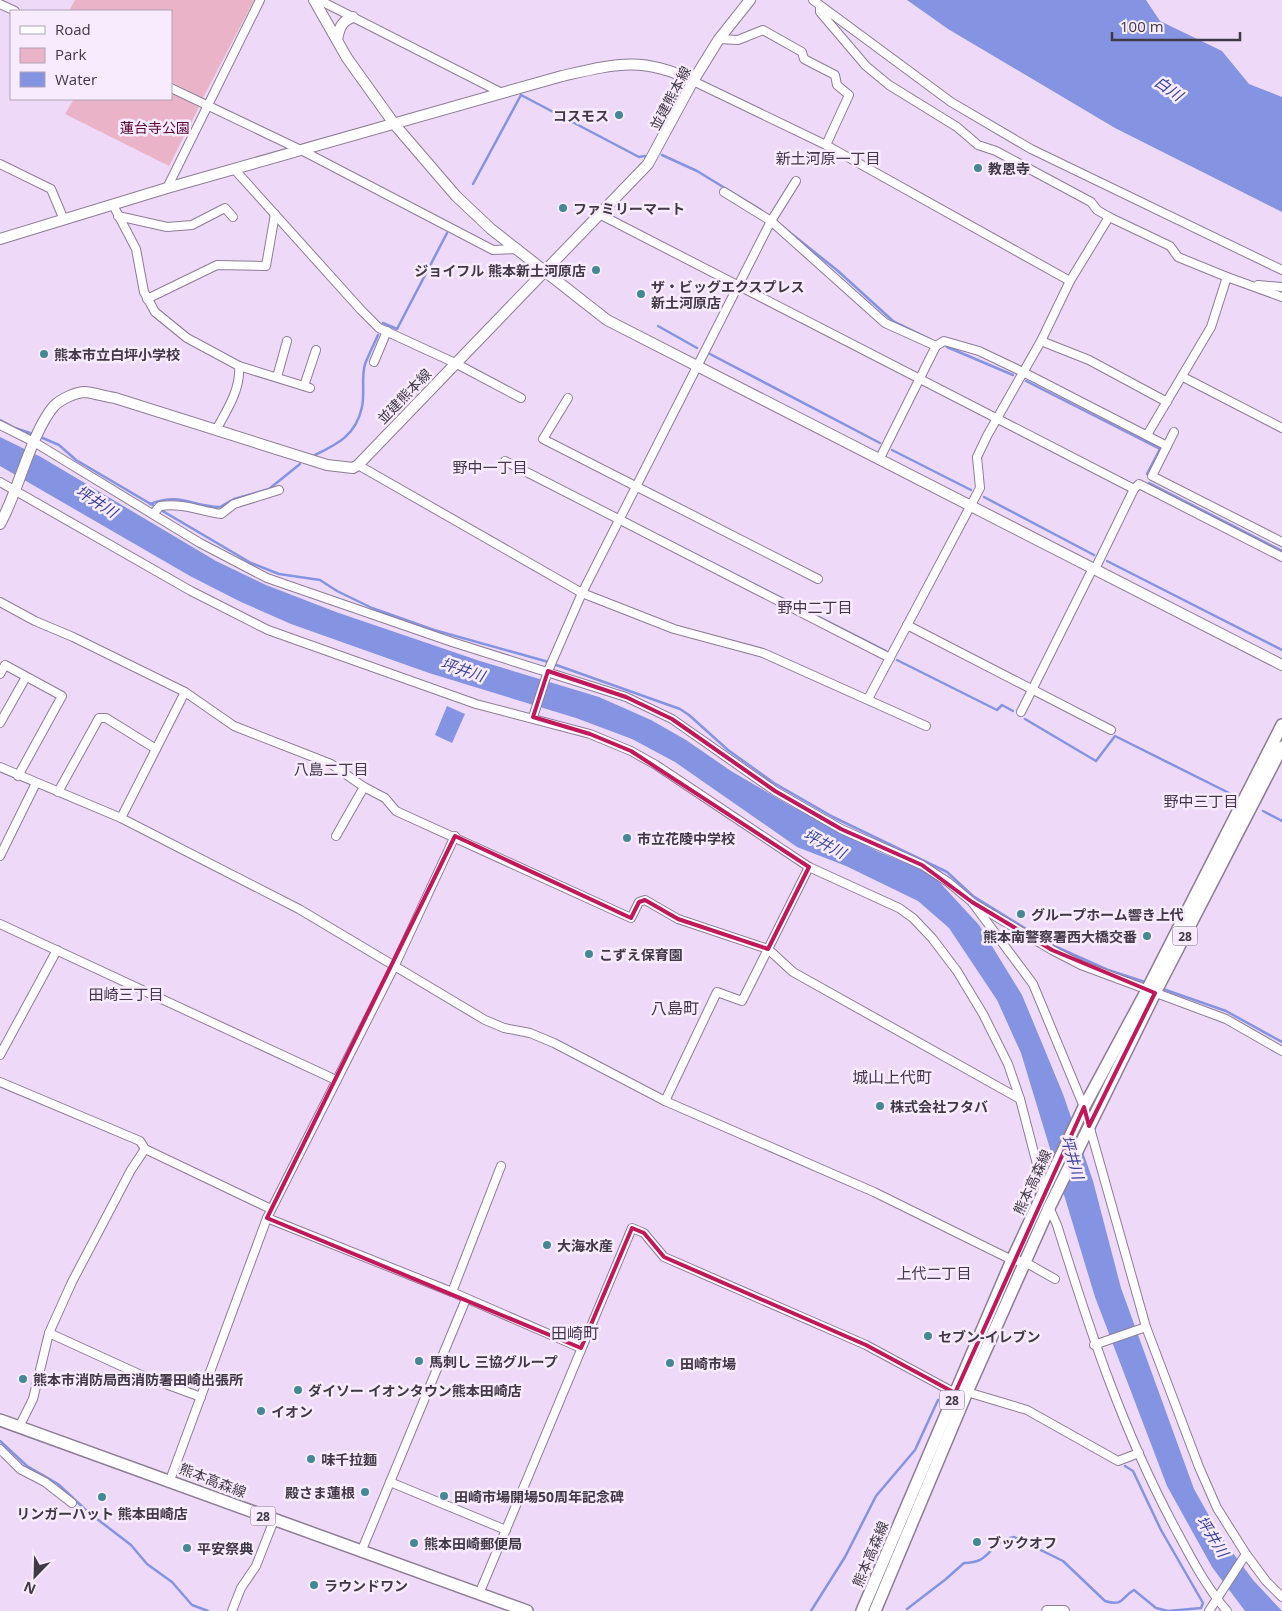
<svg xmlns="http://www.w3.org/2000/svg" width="1282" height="1611" viewBox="0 0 1282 1611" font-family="'Open Sans','Noto Sans JP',sans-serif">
<rect width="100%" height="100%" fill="#eedaf8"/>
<g fill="#ebb3c8">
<path d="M75,0H254L203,98L171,82V11H69Z"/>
<path d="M171,93L199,107L169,166L65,114L74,99H171Z"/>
</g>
<g fill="#8494e2">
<path d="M907,0H1146L1160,21L1222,51L1249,84L1282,97V212L1115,128L948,29Z"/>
<path d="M0,437L41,457L216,561L266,585L336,612L480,661L599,697L651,720L686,740L731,771L789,805L879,852L931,873L979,925L1022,995L1063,1094L1093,1181L1121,1288L1194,1489L1221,1537L1253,1580L1282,1611H1245L1212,1567L1167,1486L1095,1297L1021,1053L997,1000L949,928L918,901L846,866L797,847L675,762L632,739L576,718L429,673L291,624L241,602L190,576L0,466Z"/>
<path d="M447,706L465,714L452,743L435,735Z"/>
</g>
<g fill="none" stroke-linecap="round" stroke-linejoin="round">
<g stroke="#8494e2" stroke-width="2.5">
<path d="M662,155L697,171L761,210"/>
<path d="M473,184L521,95L639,157L645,156"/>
<path d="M778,223L838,271L893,321L932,340"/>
<path d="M383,323L397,329L447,233"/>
<path d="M658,326L697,348"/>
<path d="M947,347L1013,375"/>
<path d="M710,354L880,443"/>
<path d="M1026,381L1160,449L1147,474"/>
<path d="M0,420L15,428L33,434"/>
<path d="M38,436L59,445L76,460L251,563L279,574L320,580L337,591L372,608L434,630L545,661L680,709L689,715L728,750L774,783L833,817L947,872L973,896L1052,945L1108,970L1145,982"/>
<path d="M892,450L971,490"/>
<path d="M315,455C338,444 356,435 362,407C365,393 361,378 365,364C369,354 374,344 378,335"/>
<path d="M1149,483L1282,551"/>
<path d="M984,497L1094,555"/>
<path d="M150,504C182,492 191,507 220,507L234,499L269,489L300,464"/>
<path d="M628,520L886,651"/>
<path d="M1107,561L1282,650"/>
<path d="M897,660L997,710L1002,705L1013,711"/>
<path d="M1025,719L1096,761L1115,736L1231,794"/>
<path d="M1263,811L1282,821"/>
<path d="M1163,989L1226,1011L1282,1042"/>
<path d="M0,1441L27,1466L58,1484L88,1512L131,1545L147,1564L172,1582L192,1605L208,1611"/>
<path d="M907,1609L946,1579L964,1563C993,1563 986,1543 1014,1537L1063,1561L1105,1601C1124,1607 1121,1597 1134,1590L1156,1608L1168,1611L1201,1608L1203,1603L1161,1530L1133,1471L1125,1466"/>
<path d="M811,1611L845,1557L876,1496L915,1450L938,1400"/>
</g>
<g stroke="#8e7c97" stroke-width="10">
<g id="street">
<path d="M319,0L502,93"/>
<path d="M813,0L951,102L1031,149L1282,270"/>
<path d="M0,4L15,11"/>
<path d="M820,6V12L866,66L889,85L957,127L978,145L996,151L1091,202L1097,210L1109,217L1170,246L1178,257L1227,277L1211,327L1147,435"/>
<path d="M719,39L738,40L763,30L802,52L804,59L835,75L837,85L849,95L826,145"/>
<path d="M693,81L826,145L1070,281"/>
<path d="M171,88L303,151L493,250L518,249"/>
<path d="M0,164L51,189L64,220"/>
<path d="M235,170L361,310L379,328L455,363L521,398"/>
<path d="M167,188L260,0"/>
<path d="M724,192L771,221L885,323L936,346L879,460"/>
<path d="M113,205L136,249L144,292L155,312L187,338L239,366C241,389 227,410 216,430"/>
<path d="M599,214L1134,489"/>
<path d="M118,216L167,227L192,225L225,208L233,217"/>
<path d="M1227,277L1282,297"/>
<path d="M1258,285L1282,287"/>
<path d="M147,299L217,265L266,266L275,214"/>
<path d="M1041,341L1089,360L1167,402"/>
<path d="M936,346L944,341L979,351L1023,372L1167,446"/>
<path d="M374,362L387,331"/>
<path d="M239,366L310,388"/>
<path d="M277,377L287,341"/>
<path d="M1183,377L1282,428"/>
<path d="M304,386L316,350"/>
<path d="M568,398L543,439L818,579"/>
<path d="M0,425L34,442L200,543L267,578L452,642L626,697L672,719L775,791L841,829L922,865L948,882L972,902L1033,984L1084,1107L1146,1327L1199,1467L1217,1508L1246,1554L1266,1581L1282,1597"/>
<path d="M1174,432L1152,476L1282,542"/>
<path d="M505,461L890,658"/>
<path d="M358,465L582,593L674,629L763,653L926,726"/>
<path d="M0,482L191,591L268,630L476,704L590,734L631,751L656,765L809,867L899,908L913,918L932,938L957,971L983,1014L1008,1064L1020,1099L1044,1191"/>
<path d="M153,514L160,506C186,503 198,511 221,514L234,504L279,490"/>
<path d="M1095,569L1134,489L1139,484L1282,557"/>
<path d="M0,602L35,621L73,637L185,692L234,726L331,764L364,787L385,798L396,811L631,918L639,902L645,900L678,919L768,949L793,972L1020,1099"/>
<path d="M907,625L1111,730"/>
<path d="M0,674L5,665L62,696L18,776"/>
<path d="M868,699L980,488L977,457L987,436L1041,341L1070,281L1109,217"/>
<path d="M1021,712L1093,568"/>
<path d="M533,717L548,671L582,593L771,221L796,181"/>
<path d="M0,723L26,677"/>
<path d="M0,767L121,818L299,909L485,1020L504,1028L530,1033L554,1043L665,1101L874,1192L1012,1260L1025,1262L1055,1279"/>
<path d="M58,792L99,718H106L156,749"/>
<path d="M121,818L185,692"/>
<path d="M336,836L364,787"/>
<path d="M0,856L36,783"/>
<path d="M973,903L1052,950L1081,965L1226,1019L1282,1051"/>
<path d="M0,924L336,1080"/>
<path d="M0,1055L57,950"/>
<path d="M0,1082L140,1141L145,1149L271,1209"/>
<path d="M665,1101L717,992L742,1001L809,867"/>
<path d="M1049,1207L1057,1225C1090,1331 1122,1429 1175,1528C1190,1556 1206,1587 1227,1611"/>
<path d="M267,1218L452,1292L581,1348"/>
<path d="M452,1292L501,1166"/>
<path d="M49,1333L141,1375L201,1397"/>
<path d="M1094,1345L1146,1327"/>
<path d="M19,1427L33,1399L49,1333L72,1282L131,1170L145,1149"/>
<path d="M0,1449L20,1469L45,1482L72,1503"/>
<path d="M170,1480L267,1218L394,967L455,836"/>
<path d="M390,1482L506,1530"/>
<path d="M361,1552L466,1299"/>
<path d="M479,1594L632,1228L644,1233L664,1257L866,1345L955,1393L967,1392L1027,1410L1118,1461L1139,1453"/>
<path d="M232,1611L241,1588L256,1566L274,1520"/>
<path d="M1209,1611L1246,1554"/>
</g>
</g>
<g stroke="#8e7c97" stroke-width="12">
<g id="secondary">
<path d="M314,0L347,58L395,125L456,196L491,229L607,320L1282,665"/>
<path d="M337,40C339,29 341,21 353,17"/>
<path d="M0,239L167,188L562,76C615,64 643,56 693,81"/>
<path d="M0,524C19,490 31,433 54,406C61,399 76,392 85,392C95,393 106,397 115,398L327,465L353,468L358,465L648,164L693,81L719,39L750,0"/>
<path d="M1047,1611H1064"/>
</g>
</g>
<g stroke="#8e7c97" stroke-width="14">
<g id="primary">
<path d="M0,1420L527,1611"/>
<path d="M862,1611L1012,1260L1044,1191L1084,1107L1147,990L1282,725"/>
<path d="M875,1611L967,1392L1049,1208L1155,993L1282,747"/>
</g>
</g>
<use href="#street" stroke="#fff" stroke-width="8"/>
<use href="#secondary" stroke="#fff" stroke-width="10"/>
<use href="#primary" stroke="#fff" stroke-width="11"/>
</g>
<path fill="none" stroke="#c2185b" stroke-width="4" stroke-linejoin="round" d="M548,671L626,697L672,719L775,791L841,829L922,865L972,902L1052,950L1155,993L1089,1126L1084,1107L955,1393L866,1345L664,1257L644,1233L632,1228L581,1348L267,1218L455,836L631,918L639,902L645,900L678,919L768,949L809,867L631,751L590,734L533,717Z"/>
<g fill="#448896" stroke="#f7ebfd" stroke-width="2">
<circle cx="619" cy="115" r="5"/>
<circle cx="978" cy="168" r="5"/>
<circle cx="563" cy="208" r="5"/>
<circle cx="596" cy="270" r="5"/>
<circle cx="641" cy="294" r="5"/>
<circle cx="44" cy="354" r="5"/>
<circle cx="627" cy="838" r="5"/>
<circle cx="1021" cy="914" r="5"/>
<circle cx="1147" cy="936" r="5"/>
<circle cx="589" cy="954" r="5"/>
<circle cx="880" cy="1106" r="5"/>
<circle cx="547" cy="1245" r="5"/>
<circle cx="928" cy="1336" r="5"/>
<circle cx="419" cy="1361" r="5"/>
<circle cx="670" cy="1363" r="5"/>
<circle cx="23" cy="1379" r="5"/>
<circle cx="298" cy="1390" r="5"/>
<circle cx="261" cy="1411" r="5"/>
<circle cx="311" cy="1459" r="5"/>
<circle cx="365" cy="1492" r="5"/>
<circle cx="444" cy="1496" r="5"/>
<circle cx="102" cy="1497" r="5"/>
<circle cx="977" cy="1542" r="5"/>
<circle cx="414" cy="1543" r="5"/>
<circle cx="187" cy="1548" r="5"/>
<circle cx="314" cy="1585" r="5"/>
</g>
<g text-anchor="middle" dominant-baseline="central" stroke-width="5" stroke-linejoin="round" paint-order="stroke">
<g fill="#f7ebfd" stroke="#786e7c" stroke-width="1">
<rect x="1172.5" y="926.5" width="25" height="19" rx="4"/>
<rect x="939.5" y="1390.5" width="25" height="19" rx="4"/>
<rect x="250.5" y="1506.5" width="25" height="19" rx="4"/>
</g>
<g font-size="12" font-weight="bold" fill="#413945">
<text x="1185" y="936">28</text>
<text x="952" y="1400">28</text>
<text x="263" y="1516">28</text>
</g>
<g font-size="14" fill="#413945" stroke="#f7ebfd">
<text transform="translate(670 98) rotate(-62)">並建熊本線</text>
<text transform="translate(404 396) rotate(-46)">並建熊本線</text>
<text transform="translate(1032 1182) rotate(-65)">熊本高森線</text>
<text transform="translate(213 1480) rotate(21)">熊本高森線</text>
<text transform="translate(870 1554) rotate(-67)">熊本高森線</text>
</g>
<g font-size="14" font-weight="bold" fill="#413945" stroke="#f7ebfd" text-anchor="start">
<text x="609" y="115" text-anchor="end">コスモス</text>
<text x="988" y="168">教恩寺</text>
<text x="573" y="208">ファミリーマート</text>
<text x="586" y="270" text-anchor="end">ジョイフル 熊本新土河原店</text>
<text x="651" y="286">ザ・ビッグエクスプレス<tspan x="651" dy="16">新土河原店</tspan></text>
<text x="54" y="354">熊本市立白坪小学校</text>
<text x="637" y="838">市立花陵中学校</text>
<text x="1031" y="914">グループホーム響き上代</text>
<text x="1137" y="936" text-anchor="end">熊本南警察署西大橋交番</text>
<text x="599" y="954">こずえ保育園</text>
<text x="890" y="1106">株式会社フタバ</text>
<text x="557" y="1245">大海水産</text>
<text x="938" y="1336">セブン-イレブン</text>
<text x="429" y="1361">馬刺し 三協グループ</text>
<text x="680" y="1363">田崎市場</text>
<text x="33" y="1379">熊本市消防局西消防署田崎出張所</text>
<text x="308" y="1390">ダイソー イオンタウン熊本田崎店</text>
<text x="271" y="1411">イオン</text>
<text x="321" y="1459">味千拉麵</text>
<text x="355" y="1492" text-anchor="end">殿さま蓮根</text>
<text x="454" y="1496">田崎市場開場50周年記念碑</text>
<text x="102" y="1513" text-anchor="middle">リンガーハット 熊本田崎店</text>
<text x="987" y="1542">ブックオフ</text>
<text x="424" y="1543">熊本田崎郵便局</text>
<text x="197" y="1548">平安祭典</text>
<text x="324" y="1585">ラウンドワン</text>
</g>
<g font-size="14" fill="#580733" stroke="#f7ebfd">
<text x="155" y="127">蓮台寺公園</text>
</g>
<g font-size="15" font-style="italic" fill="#38429d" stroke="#f7ebfd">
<text transform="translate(1169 88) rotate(35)">白川</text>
<text transform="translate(97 501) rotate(33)">坪井川</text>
<text transform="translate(463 669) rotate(18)">坪井川</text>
<text transform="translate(825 843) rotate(28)">坪井川</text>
<text transform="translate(1073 1157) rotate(74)">坪井川</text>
<text transform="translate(1213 1536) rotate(58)">坪井川</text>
</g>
<g font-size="15" fill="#45354d" stroke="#f7ebfd">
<text x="828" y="158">新土河原一丁目</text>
<text x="490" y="467">野中一丁目</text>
<text x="815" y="607">野中二丁目</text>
<text x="331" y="769">八島二丁目</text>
<text x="1201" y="801">野中三丁目</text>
<text x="126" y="994">田崎三丁目</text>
<text x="934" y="1273">上代二丁目</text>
</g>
<g font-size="16" fill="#45354d" stroke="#f7ebfd">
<text x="675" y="1008">八島町</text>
<text x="892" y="1077">城山上代町</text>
<text x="575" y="1333">田崎町</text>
</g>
</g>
<rect x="10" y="10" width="162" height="90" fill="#f7ebfd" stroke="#aea4b3"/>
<rect x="20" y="26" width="25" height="8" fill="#ffffff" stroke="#aea4b3"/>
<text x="55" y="35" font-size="15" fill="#413945">Road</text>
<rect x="20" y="48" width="25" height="15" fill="#ebb3c8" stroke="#aea4b3"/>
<text x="55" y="60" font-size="15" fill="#413945">Park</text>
<rect x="20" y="72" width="25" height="15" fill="#8494e2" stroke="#aea4b3"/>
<text x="55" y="85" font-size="15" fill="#413945">Water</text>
<g transform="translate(35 1576) rotate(203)" stroke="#f7ebfd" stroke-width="4" paint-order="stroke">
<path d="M0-4L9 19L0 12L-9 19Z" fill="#413945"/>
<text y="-8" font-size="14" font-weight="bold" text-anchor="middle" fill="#413945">N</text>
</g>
<path d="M1112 32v8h128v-8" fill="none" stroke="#413945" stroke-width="2.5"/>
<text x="1120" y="32" font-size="15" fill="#413945" stroke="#f7ebfd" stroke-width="4" paint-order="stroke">100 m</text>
</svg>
